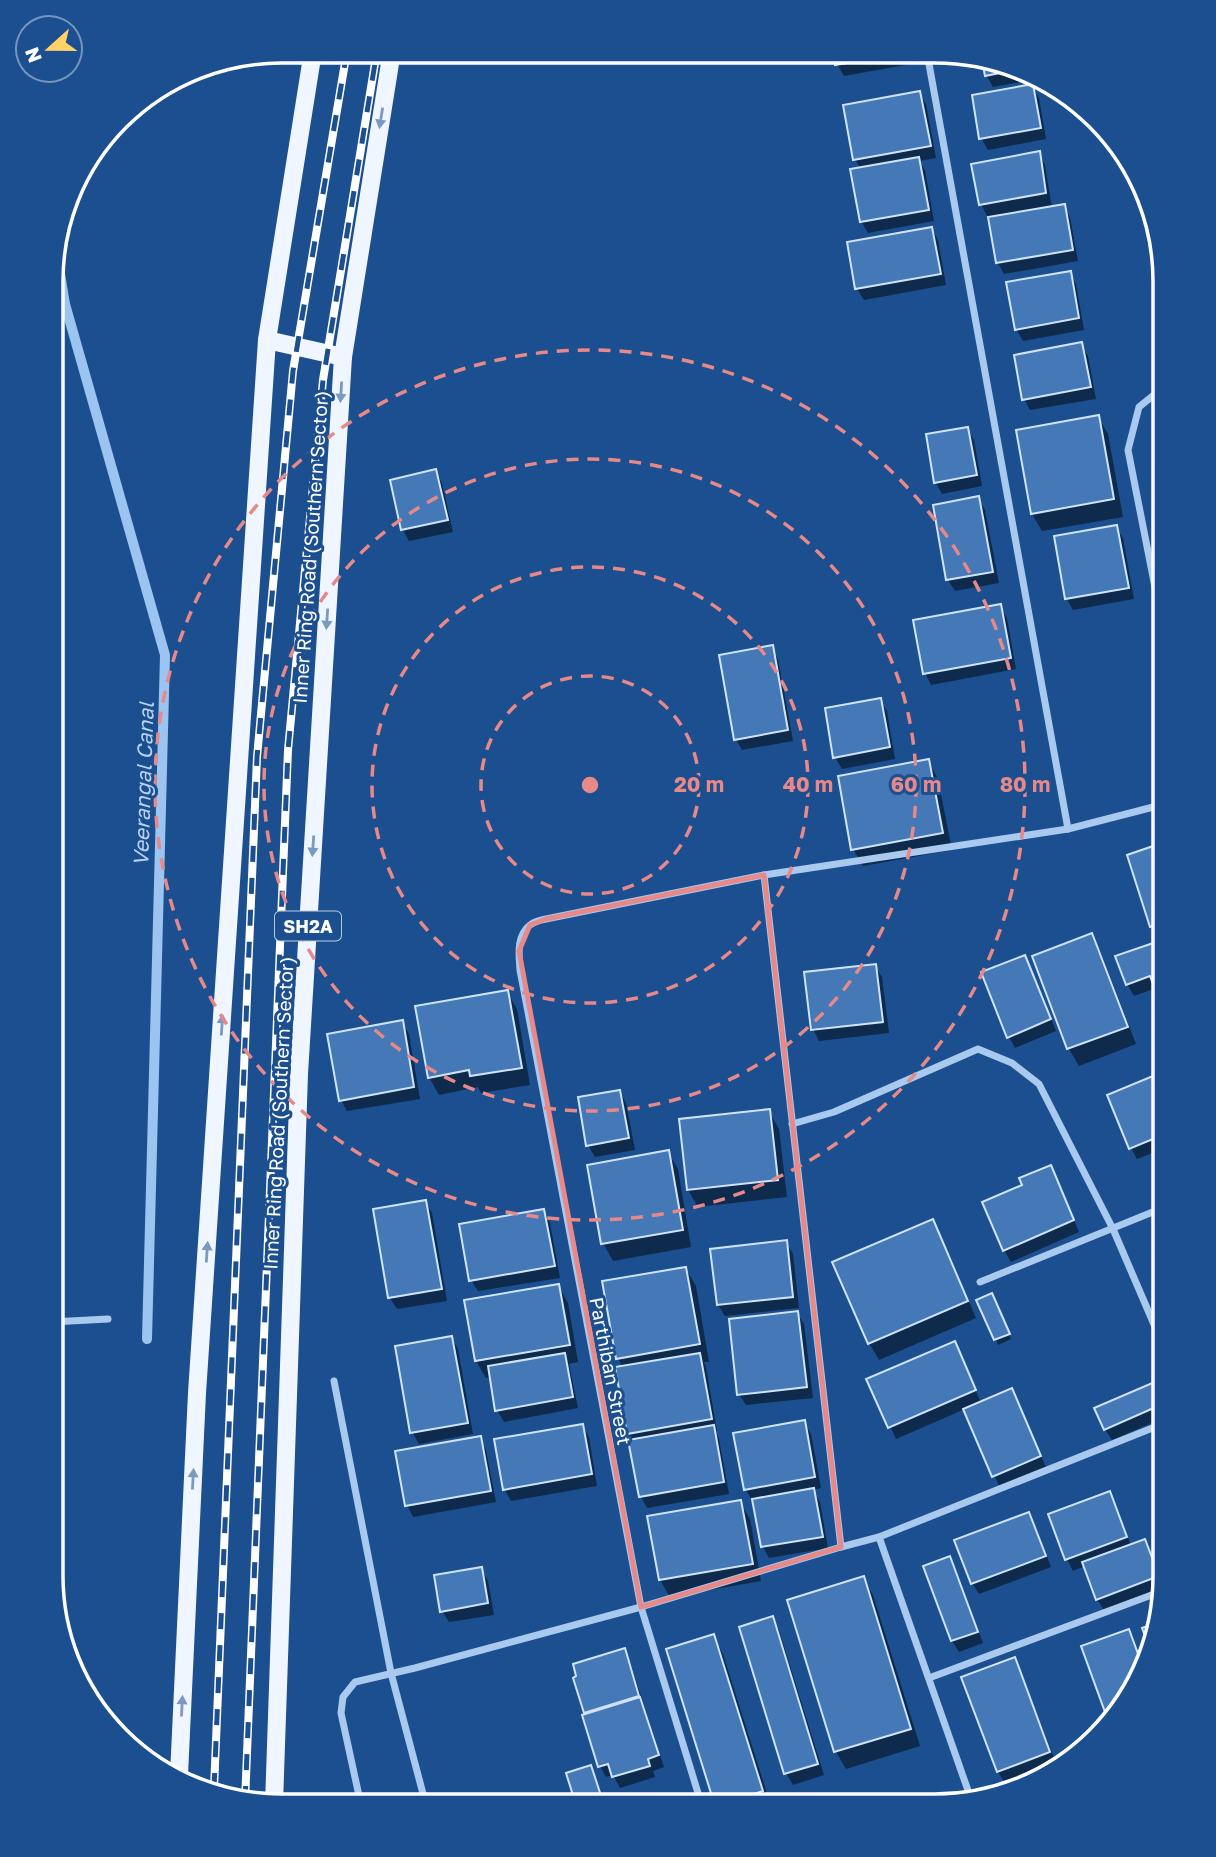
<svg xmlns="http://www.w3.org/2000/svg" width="1216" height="1857" viewBox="0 0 1216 1857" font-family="'Golos Text',sans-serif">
<rect width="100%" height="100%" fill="#1b4f8f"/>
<g fill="#0007">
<path d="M835,52L909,53L911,64L844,76L837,64Z"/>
<path d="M984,60L1031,80L993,87L986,75Z"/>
<path d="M1032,86L1039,98L1046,139L988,150L981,138Z"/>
<path d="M919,93L926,104L936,158L919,161L925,170L934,221L868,233L861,221V169L855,160L845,106Z"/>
<path d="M1039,153L1045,165L1052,208L1064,206L1070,217L1078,261L1004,274L998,263L989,216H987L981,204Z"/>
<path d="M932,229L938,240L946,285L864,300L857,289Z"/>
<path d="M1070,273L1076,284L1084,330L1023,341L1016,329Z"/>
<path d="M1081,344L1088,356L1096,399L1030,410L1024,399Z"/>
<path d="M1098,417L1108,434L1123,517L1042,531L1032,514L1018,431Z"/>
<path d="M967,429L974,440L982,486L942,494L936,483Z"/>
<path d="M436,471L442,483L453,532L409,541L403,530L392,481Z"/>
<path d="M978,498L985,510L999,583L955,591L948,580L935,506Z"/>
<path d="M1116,527L1123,538L1134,599L1073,610L1067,599Z"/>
<path d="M1000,606L1007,618L1016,669L931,685L925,673Z"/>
<path d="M772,647L778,659L793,741L742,750L736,739Z"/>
<path d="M880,700L887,711L895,759L842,769L835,757Z"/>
<path d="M928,761L938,779L952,850L863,866L853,849Z"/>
<path d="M1165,844V935L1158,938L1152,926L1129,856Z"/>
<path d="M1091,936L1101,953L1136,1044L1079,1066L1069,1049L1034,957Z"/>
<path d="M1165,940V1009L1156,988L1134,996L1127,984Z"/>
<path d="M1024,957L1031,968L1056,1031L1015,1048L1009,1037Z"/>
<path d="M875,966L882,977L889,1033L819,1041L813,1029Z"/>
<path d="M507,992L517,1009L530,1085L481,1093L478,1087L439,1095L429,1077Z"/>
<path d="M402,1022L409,1034L420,1099L347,1111L341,1100Z"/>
<path d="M1165,1073V1148L1137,1159L1131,1148Z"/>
<path d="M620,1092L626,1103L635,1150L595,1157L588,1145Z"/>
<path d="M769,1111L779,1129L787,1197L698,1207L688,1190Z"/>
<path d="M668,1152L678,1169L691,1247L613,1261L603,1243Z"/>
<path d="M1050,1167L1057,1178L1079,1232L1011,1262L1004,1250L1024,1186Z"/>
<path d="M425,1202L432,1213L447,1301L397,1309L390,1298L375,1210Z"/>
<path d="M544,1211L550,1223L560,1278L478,1291L471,1280Z"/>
<path d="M932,1221L942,1238L976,1318L879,1360L869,1343Z"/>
<path d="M786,1242L793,1254L799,1308L725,1316L718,1305Z"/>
<path d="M686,1269L696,1286L709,1362H704L706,1367L717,1431H715L719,1439L729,1494L647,1508L641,1497L630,1441H633L629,1433L623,1368L618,1358Z"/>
<path d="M558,1285L568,1303L578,1362L569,1364L578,1408L504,1422L497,1410L492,1377L486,1378L476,1361L466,1301Z"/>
<path d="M995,1300L1011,1339L998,1345L979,1301Z"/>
<path d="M797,1313L804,1324L813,1398L746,1405L739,1394Z"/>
<path d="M452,1338L458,1349L473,1434L419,1444L412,1432Z"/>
<path d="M960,1354L981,1403L1011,1391L1046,1467L1000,1488L965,1409L896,1439L869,1380Z"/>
<path d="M1163,1380L1165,1384V1417L1112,1440L1105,1429Z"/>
<path d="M804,1422L811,1434L821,1488L813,1490L820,1502L828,1548L769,1558L763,1547L754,1500H752L745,1489Z"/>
<path d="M582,1425L589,1437L597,1486L511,1501L504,1489Z"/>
<path d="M480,1438L486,1450L496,1502L413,1517L407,1505Z"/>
<path d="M1109,1493L1116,1505L1131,1546L1145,1541L1151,1552L1164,1588L1104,1610L1097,1599L1085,1566L1073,1571L1067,1559L1050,1515Z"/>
<path d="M740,1502L750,1519L761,1581L670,1597L660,1580Z"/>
<path d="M1029,1514L1035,1525L1051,1567L979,1594L972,1583Z"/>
<path d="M949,1559L956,1570L983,1643L959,1652L952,1641L925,1567Z"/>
<path d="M481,1569L488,1581L494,1615L449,1622L442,1611Z"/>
<path d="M863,1578L873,1595L920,1746L846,1769L836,1752L789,1601Z"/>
<path d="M772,1618L779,1630L824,1775L793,1785L786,1773L741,1628Z"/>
<path d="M713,1636L723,1654L771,1806H717Z"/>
<path d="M624,1650L630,1662L664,1767L653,1771L655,1777L620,1788L613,1775L606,1777L600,1766L575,1679Z"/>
<path d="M1014,1659L1020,1670L1056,1763L1005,1783L998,1772L963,1678Z"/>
</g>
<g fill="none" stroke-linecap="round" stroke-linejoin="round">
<path stroke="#9cc4f0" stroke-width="10" d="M55,244L65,304L165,655L147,1339"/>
</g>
<g fill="#4478b7" stroke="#cfe3fa" stroke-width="2">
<path d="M833,52L904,53L835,65Z"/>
<path d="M982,60L1010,71L985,76Z"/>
<path d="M1033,84L1041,128L979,139L972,95Z"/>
<path d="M920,91L931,146L853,160L843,105Z"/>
<path d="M1040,151L1046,193L979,205L971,164Z"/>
<path d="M919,157L929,210L860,222L850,169Z"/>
<path d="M1065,204L1073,250L996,263L988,217Z"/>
<path d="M932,227L941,274L855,289L847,242Z"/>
<path d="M1071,271L1079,318L1015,330L1006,282Z"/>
<path d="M1082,342L1091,387L1022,400L1014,355Z"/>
<path d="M1099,415L1114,499L1031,514L1016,430Z"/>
<path d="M968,427L977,475L934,483L926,434Z"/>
<path d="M436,469L448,520L401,530L390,480Z"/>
<path d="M979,496L993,572L946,580L933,505Z"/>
<path d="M1117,525L1129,588L1065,599L1054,536Z"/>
<path d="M1001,604L1011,658L923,674L913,620Z"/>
<path d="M773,645L788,730L734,740L719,655Z"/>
<path d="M881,698L890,747L833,758L825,708Z"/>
<path d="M929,759L943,833L851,850L838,776Z"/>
<path d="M1165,842V922L1150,927L1127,855Z"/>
<path d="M1092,933L1128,1027L1067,1049L1032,956Z"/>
<path d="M1165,939V1001L1160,1003L1150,976L1126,985L1115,956Z"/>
<path d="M1025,955L1051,1019L1007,1038L981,972Z"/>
<path d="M876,964L883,1022L811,1030L804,972Z"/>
<path d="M508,990L522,1068L470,1076L469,1070L428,1078L415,1006Z"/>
<path d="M403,1020L414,1087L339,1101L327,1034Z"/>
<path d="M1165,1071V1134L1129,1149L1107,1095Z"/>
<path d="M620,1090L629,1138L586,1146L578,1097Z"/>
<path d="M770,1109L778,1180L687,1190L679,1119Z"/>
<path d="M669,1150L683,1230L601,1244L587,1165Z"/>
<path d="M1051,1165L1074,1220L1003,1251L982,1202L1022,1185L1019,1178Z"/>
<path d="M426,1200L442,1289L388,1298L373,1209Z"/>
<path d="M544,1209L555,1266L469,1281L459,1224Z"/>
<path d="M933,1219L968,1301L868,1344L832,1262Z"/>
<path d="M787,1240L793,1297L717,1305L710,1249Z"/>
<path d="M686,1267L700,1344L616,1359L602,1281Z"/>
<path d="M559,1284L570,1345L475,1361L464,1300Z"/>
<path d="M992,1293L1010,1334L994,1340L976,1300Z"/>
<path d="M798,1311L807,1387L737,1395L729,1319Z"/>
<path d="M452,1336L468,1423L410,1433L395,1346Z"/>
<path d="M955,1341L976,1390L888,1428L866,1379Z"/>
<path d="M565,1353L573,1397L495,1411L488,1366Z"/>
<path d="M700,1353L712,1419L627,1434L615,1367Z"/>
<path d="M1164,1378L1165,1403L1104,1430L1094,1408Z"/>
<path d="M1012,1388L1041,1456L992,1477L963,1409Z"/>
<path d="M805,1420L815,1477L744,1490L733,1433Z"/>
<path d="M583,1424L592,1474L503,1490L494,1439Z"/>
<path d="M714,1425L724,1482L639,1497L628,1440Z"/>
<path d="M481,1436L491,1491L405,1506L395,1451Z"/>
<path d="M814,1488L823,1537L761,1547L752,1499Z"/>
<path d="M1110,1491L1127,1537L1065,1560L1048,1514Z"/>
<path d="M741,1500L753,1564L659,1580L647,1516Z"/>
<path d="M1029,1512L1046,1556L971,1584L954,1540Z"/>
<path d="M1145,1539L1159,1576L1096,1600L1082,1562Z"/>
<path d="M950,1556L978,1632L951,1641L923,1566Z"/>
<path d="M482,1567L488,1603L440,1612L434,1575Z"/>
<path d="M864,1576L911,1729L834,1752L787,1600Z"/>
<path d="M773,1616L818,1764L784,1774L739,1627Z"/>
<path d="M1154,1624L1147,1642L1142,1628Z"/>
<path d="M1129,1629L1141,1662L1126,1704L1109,1723L1081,1646Z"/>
<path d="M714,1634L763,1791L718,1806H715L666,1649Z"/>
<path d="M625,1648L639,1696L584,1713L573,1678L576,1676L573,1664Z"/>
<path d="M1015,1657L1050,1752L997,1772L961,1677Z"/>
<path d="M640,1697L659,1755L648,1759L650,1766L612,1777L608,1764L598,1767L582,1715Z"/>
<path d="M591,1765L604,1805H576L566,1773Z"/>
</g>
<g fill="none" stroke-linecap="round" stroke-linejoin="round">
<g stroke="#a9c9ee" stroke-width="7">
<path d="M927,53L1068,829"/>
<path d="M1165,638L1128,450L1139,407L1165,386"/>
<path d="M764,875L841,1547"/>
<path d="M792,1124L834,1112L978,1049L1012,1063L1039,1084L1113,1229L1165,1350"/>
<path d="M980,1282L1165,1207"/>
<path d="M51,1322L108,1319"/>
<path d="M334,1381L391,1673L426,1805"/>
<path d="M879,1537L971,1799"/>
<path d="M929,1678L1165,1590"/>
<path d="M982,1797L1055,1769"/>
<path d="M361,1805L341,1713L343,1697L355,1682L415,1668L641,1607L841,1547L879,1537L1165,1423"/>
<path d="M702,1806L641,1607L520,970C519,955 516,936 530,925C534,922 541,920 546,919L764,875L1068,829L1165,804"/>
</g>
<g stroke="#f0f6ff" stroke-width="18">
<path d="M267,340L343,357"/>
<path d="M179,1775L197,1393L267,340L313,51"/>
<path d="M274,1804L299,1074L343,357L392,51"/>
</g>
<g stroke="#fff" stroke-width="8">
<g id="rail">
<path d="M214,1789L257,757L293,371L347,51"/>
<path d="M245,1802L288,750L323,380L377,51"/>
</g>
</g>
<use href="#rail" stroke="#1b4f8f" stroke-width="5" stroke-dasharray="16" stroke-linecap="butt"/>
</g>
<defs><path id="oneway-solid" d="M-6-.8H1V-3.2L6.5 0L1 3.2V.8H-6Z" transform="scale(1.75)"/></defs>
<g fill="#7b9ac1">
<use href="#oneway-solid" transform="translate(381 118) rotate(99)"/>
<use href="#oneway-solid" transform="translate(341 392) rotate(94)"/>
<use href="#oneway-solid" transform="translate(327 619) rotate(94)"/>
<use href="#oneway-solid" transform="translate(313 846) rotate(94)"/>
<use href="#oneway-solid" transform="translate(222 1025) rotate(-86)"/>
<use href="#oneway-solid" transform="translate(207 1252) rotate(-86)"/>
<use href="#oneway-solid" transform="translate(193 1479) rotate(-87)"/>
<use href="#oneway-solid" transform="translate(182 1706) rotate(-87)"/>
</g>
<path fill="none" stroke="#e88989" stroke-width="5" stroke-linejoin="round" d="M764,875L841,1547L641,1607L519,951L530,925L546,919Z"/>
<g fill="none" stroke="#e88989" stroke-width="3.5" stroke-dasharray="12 9">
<circle cx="590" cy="785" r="109"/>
<circle cx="590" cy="785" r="218"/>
<circle cx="590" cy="785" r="326"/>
<circle cx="590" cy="785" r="435"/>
</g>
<g text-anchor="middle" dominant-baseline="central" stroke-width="6" stroke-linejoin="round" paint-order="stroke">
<rect fill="#1b4f8f" stroke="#bbcadd" stroke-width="2" x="275" y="911.5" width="66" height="29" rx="5"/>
<g font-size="18" font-weight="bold" fill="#fff">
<text x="308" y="926">SH2A</text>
</g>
<g font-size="19" fill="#fff" stroke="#1b4f8f">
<text transform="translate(310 547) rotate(-86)">Inner Ring Road (Southern Sector)</text>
<text transform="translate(278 1113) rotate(-87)">Inner Ring Road (Southern Sector)</text>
<text transform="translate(611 1371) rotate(79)">Parthiban Street</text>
</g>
<g font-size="21" font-style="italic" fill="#b5d3f5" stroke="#1b4f8f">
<text transform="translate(143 784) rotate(-88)">Veerangal Canal</text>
</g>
</g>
<path d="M0 0H1216V1857H0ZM281 63H935A218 218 0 0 1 1153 281V1576A218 218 0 0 1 935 1794H281A218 218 0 0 1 63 1576V281A218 218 0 0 1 281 63Z" fill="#1b4f8f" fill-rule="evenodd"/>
<path fill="none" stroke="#fff" stroke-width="3.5" d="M281 63H935A218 218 0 0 1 1153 281V1576A218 218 0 0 1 935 1794H281A218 218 0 0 1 63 1576V281A218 218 0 0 1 281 63Z"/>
<circle cx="590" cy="785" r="10" fill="#e88989" stroke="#1b4f8f" stroke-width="3.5"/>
<g font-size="21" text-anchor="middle" font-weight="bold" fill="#e88989" stroke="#1b4f8f" stroke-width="6" stroke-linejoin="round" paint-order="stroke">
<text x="699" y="792">20 m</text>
<text x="808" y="792">40 m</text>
<text x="916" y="792">60 m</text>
<text x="1025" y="792">80 m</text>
</g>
<g transform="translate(49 49) rotate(249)"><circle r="33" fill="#1b4f8f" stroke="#7695bc" stroke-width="2"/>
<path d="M0-5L12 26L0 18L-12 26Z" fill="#ffd166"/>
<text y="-10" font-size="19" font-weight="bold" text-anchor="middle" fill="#ffffff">N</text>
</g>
</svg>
